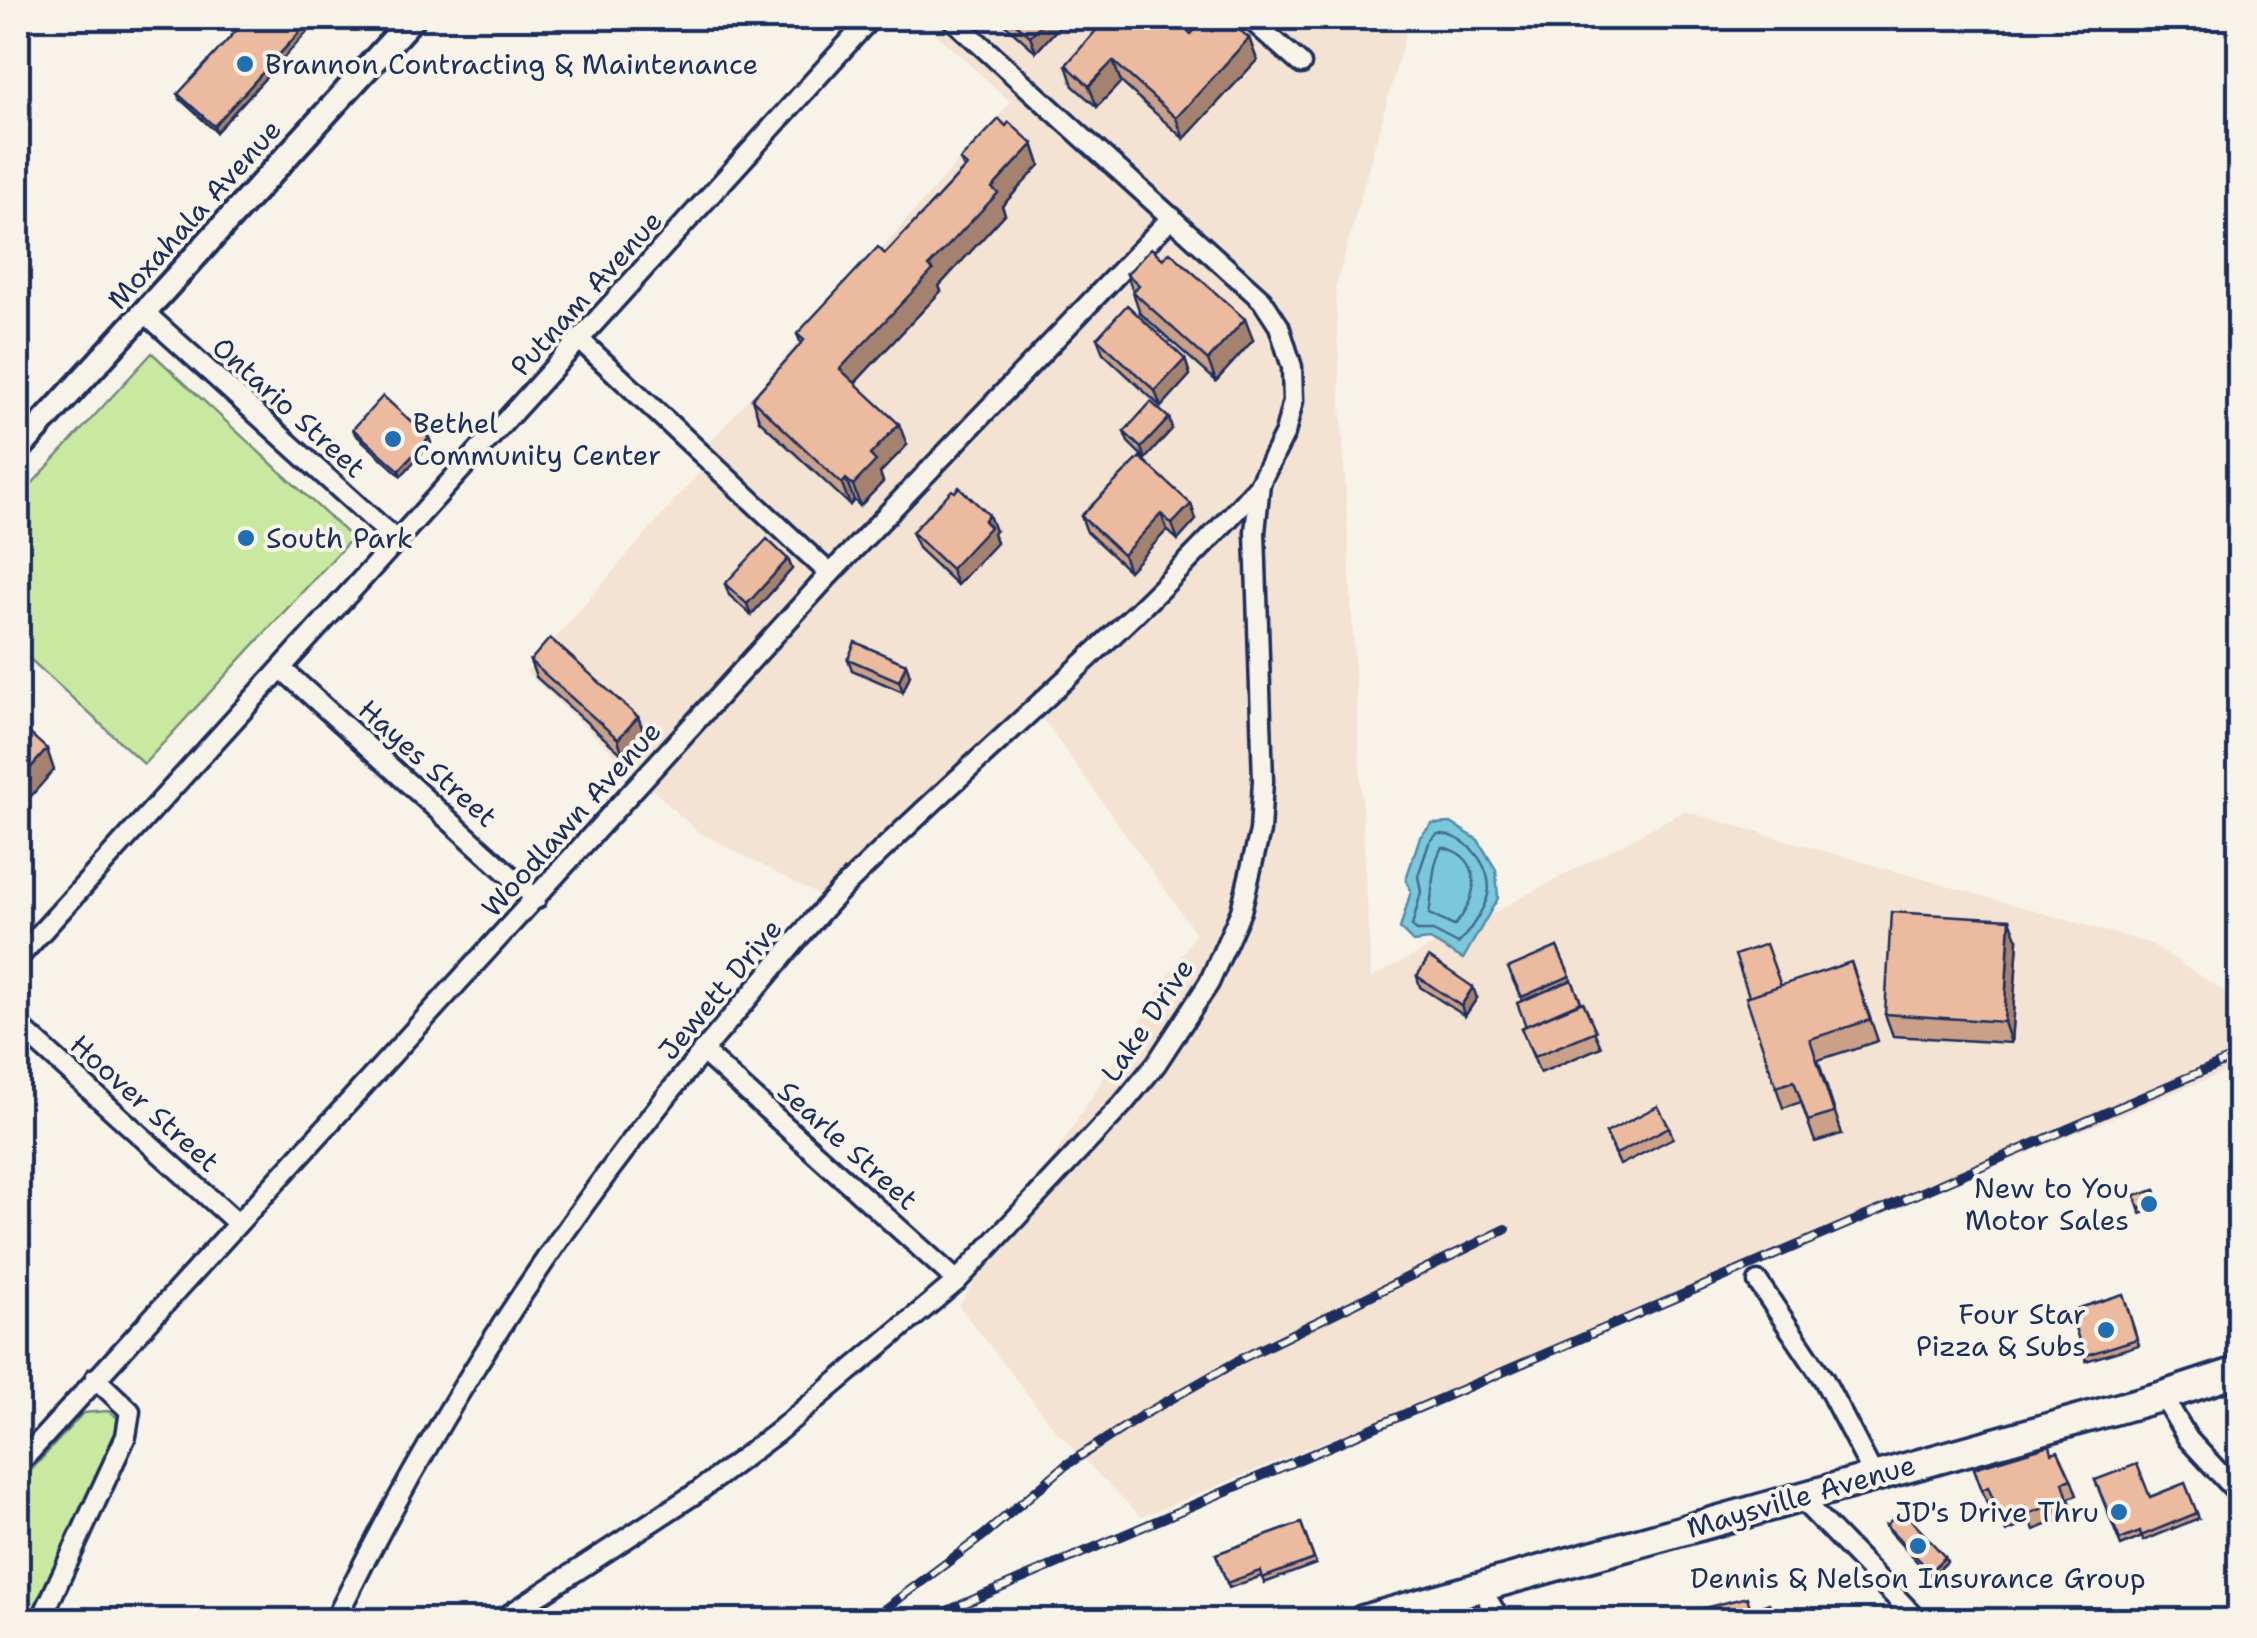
<svg xmlns="http://www.w3.org/2000/svg" width="2257" height="1638" viewBox="0 0 2257 1638" font-family="'Shantell Sans',sans-serif">
<rect width="100%" height="100%" fill="#f7f3e8"/>
<filter id="ink" filterUnits="userSpaceOnUse"><feTurbulence type="fractalNoise" baseFrequency=".01" numOctaves="2"/><feDisplacementMap in="SourceGraphic" scale="20" xChannelSelector="R" yChannelSelector="G"/><feConvolveMatrix kernelMatrix="1 2 1 2 8 2 1 2 1" color-interpolation-filters="sRGB"/></filter>
<g filter="url(#ink)">
<path fill="#f4e2d2" d="M919,18H1410L1335,289L1371,978L1684,811L2151,944L2239,1001V1066L1141,1517L1056,1431L959,1306L1196,933L1029,699L824,898L697,831L526,672L703,468L711,441L1011,102Z"/>
<g fill="#c9e9a1" stroke="#728c80" stroke-width="2.5">
<path d="M152,353L352,538L144,764L18,648V499Z"/>
<path d="M108,1411L118,1418L120,1433L35,1620H18V1485L83,1413Z"/>
</g>
<path fill="#7cc8db" stroke="#558ba9" stroke-width="2.5" d="M1451,823L1478,840L1496,870L1498,898L1463,959L1430,940L1413,942L1400,929L1411,891L1406,879L1420,837L1432,824Z"/>
<g fill="none" stroke-linecap="round" stroke-linejoin="round">
<g stroke="#426c90" stroke-width="2.5">
<path d="M1437,834C1465,832 1494,867 1488,895C1484,910 1468,933 1458,944L1433,931H1417L1412,926L1421,892L1418,876L1429,843Z"/>
<path d="M1442,847C1486,857 1478,900 1454,926L1429,914C1434,890 1430,869 1442,847Z"/>
</g>
<g stroke="#1b2f5e" stroke-width="25">
<g id="street">
<path d="M1249,18L1301,64"/>
<path d="M144,312L398,542"/>
<path d="M581,341L830,574"/>
<path d="M282,669L536,899"/>
<path d="M18,958L871,18"/>
<path d="M18,1025L236,1222"/>
<path d="M702,1051L957,1281"/>
<path d="M1758,1282L1824,1380L1874,1476"/>
<path d="M2163,1396L2188,1439L2240,1495"/>
<path d="M18,1465L830,574L1172,217"/>
<path d="M1799,1497L1918,1620"/>
<path d="M1480,1587L1500,1620"/>
<path d="M41,1620L126,1436L130,1411L95,1378"/>
<path d="M335,1620C444,1398 581,1191 743,1004C776,966 807,925 842,889C980,752 1131,630 1260,484"/>
<path d="M501,1620L696,1493L776,1433L957,1281L1123,1104L1156,1064L1209,983L1241,911L1260,831L1263,781L1255,532L1260,483L1285,433L1293,401L1292,367L1279,326L1262,300L951,18"/>
</g>
</g>
<g stroke="#1b2f5e" stroke-width="30">
<path id="secondary" d="M18,450L413,18"/>
</g>
<g stroke="#1b2f5e" stroke-width="35">
<path id="primary" d="M1363,1620L2163,1396L2240,1371"/>
</g>
<use href="#street" stroke="#f7f3e8" stroke-width="18"/>
<use href="#secondary" stroke="#f7f3e8" stroke-width="22"/>
<use href="#primary" stroke="#f7f3e8" stroke-width="28"/>
<g stroke="#1b2f5e" stroke-width="10">
<g id="rail">
<path d="M870,1620L984,1535L1066,1465L1143,1415L1243,1358L1506,1229"/>
<path d="M926,1620L2240,1055"/>
</g>
</g>
<use href="#rail" stroke="#f7f3e8" stroke-width="6" stroke-dasharray="19" stroke-linecap="butt"/>
</g>
<g fill="#cba088" stroke="#1b2f5e" stroke-width="2.5">
<path d="M998,18H1067L1036,52Z"/>
<path d="M1180,18L1177,21L1191,34L1212,31L1249,38L1257,60L1184,139L1121,82L1097,107L1073,86L1066,65Z"/>
<path d="M309,30L216,132L180,99L178,94Z"/>
<path d="M1006,126L1033,144L1040,165L1002,206L1005,214L939,286L941,291L855,383L907,445L880,473L883,482L860,506L854,500L850,505L759,420L752,399L801,344L797,334L885,254L964,169L960,160Z"/>
<path d="M1127,274L1253,340L1216,381L1140,313Z"/>
<path d="M1097,338L1185,359L1190,375L1161,407L1103,353Z"/>
<path d="M1169,418L1172,429L1145,459L1128,442L1124,432Z"/>
<path d="M353,429L429,438L431,443L401,476L355,434Z"/>
<path d="M1191,504L1196,520L1178,540L1167,530L1129,571L1087,532L1081,516Z"/>
<path d="M995,531L993,533L996,543L957,585L918,548L912,532Z"/>
<path d="M788,559L792,569L751,615L729,595L725,584Z"/>
<path d="M848,659L910,675L903,692L852,670Z"/>
<path d="M530,661L638,717L644,733L623,755L536,677Z"/>
<path d="M2018,940L2011,1043L1893,1036L1885,1014Z"/>
<path d="M1557,947L1601,1047L1540,1073L1521,1028L1526,1026L1522,1000L1512,978Z"/>
<path d="M1851,962L1878,1041L1818,1060L1842,1134L1815,1142L1801,1102L1783,1108L1776,1087L1781,986Z"/>
<path d="M1417,976L1477,998L1465,1016L1420,987Z"/>
<path d="M1669,1127L1673,1138L1620,1165L1606,1133Z"/>
<path d="M2135,1196L2159,1201L2161,1207L2141,1214Z"/>
<path d="M2123,1294L2139,1345L2086,1361L2070,1311Z"/>
<path d="M2053,1453L2071,1479L2077,1495L2069,1498L2074,1514L2034,1530L2031,1522L2006,1532L1994,1503L1988,1506L1974,1468Z"/>
<path d="M2095,1480L2150,1497L2185,1483L2199,1518L2143,1541L2142,1537L2121,1546Z"/>
<path d="M1301,1523L1316,1564L1264,1583L1262,1576L1229,1588L1216,1554Z"/>
<path d="M1886,1525L1945,1557L1947,1562L1931,1577L1888,1530Z"/>
</g>
<g fill="#a5826f" stroke="#1b2f5e" stroke-width="2.5">
<path d="M1047,18H1067L1036,52L1030,36Z"/>
<path d="M307,24L309,30L216,132L214,126Z"/>
<path d="M1249,38L1257,60L1184,139L1176,118Z"/>
<path d="M1113,61L1121,82L1097,107L1089,86Z"/>
<path d="M1033,144L1040,165L1002,206L1005,214L939,286L941,291L848,390L840,369L929,266L992,188Z"/>
<path d="M1245,319L1253,340L1216,381L1208,360Z"/>
<path d="M1185,359L1190,375L1161,407L1155,391Z"/>
<path d="M1169,418L1172,429L1145,459L1141,448Z"/>
<path d="M899,424L907,445L880,473L883,482L860,506L853,485L870,455Z"/>
<path d="M429,438L431,443L401,476L399,470Z"/>
<path d="M846,479L854,500L850,505L842,484Z"/>
<path d="M1191,504L1196,520L1178,540L1172,524Z"/>
<path d="M1161,514L1167,530L1129,571L1123,555Z"/>
<path d="M989,515L995,531L993,533L996,543L957,585L951,569Z"/>
<path d="M788,559L792,569L751,615L747,604Z"/>
<path d="M906,664L910,675L903,692L899,681Z"/>
<path d="M638,717L644,733L623,755L618,739Z"/>
<path d="M47,749L54,770L18,811V782Z"/>
<path d="M2010,919L2018,940L2011,1043L2004,1022Z"/>
<path d="M1473,987L1477,998L1465,1016L1461,1006Z"/>
<path d="M1945,1557L1947,1562L1931,1577L1930,1571Z"/>
</g>
<g fill="#ecba9e" stroke="#1b2f5e" stroke-width="2.5">
<path d="M248,18H300L307,24L214,126L178,94Z"/>
<path d="M1009,18H1047L1030,36Z"/>
<path d="M1107,18H1172L1191,34L1202,22L1212,31L1224,18H1226L1249,38L1176,118L1113,61L1089,86L1066,65Z"/>
<path d="M999,119L1006,126L1009,122L1033,144L992,188L998,193L929,266L933,270L840,369L899,424L870,455L876,461L853,485L846,479L842,484L752,399L804,340L797,334L878,247L885,254L967,166L960,160Z"/>
<path d="M1151,248L1163,259L1170,252L1245,319L1208,360L1133,292L1139,285L1127,274Z"/>
<path d="M1127,305L1185,359L1155,391L1097,338Z"/>
<path d="M383,396L429,438L399,470L353,429Z"/>
<path d="M1151,402L1169,418L1141,448L1124,432Z"/>
<path d="M1140,457L1191,504L1172,524L1161,514L1123,555L1081,516Z"/>
<path d="M959,487L989,515L984,521L990,527L951,569L912,532L952,490L955,492Z"/>
<path d="M767,539L788,559L747,604L725,584Z"/>
<path d="M550,638L638,717L618,739L530,661Z"/>
<path d="M855,642L906,664L899,681L848,659Z"/>
<path d="M18,723L47,749L18,782Z"/>
<path d="M1891,912L2010,919L2004,1022L1885,1014Z"/>
<path d="M1766,944L1781,986L1749,996L1735,955Z"/>
<path d="M1557,947L1570,976L1522,997L1508,968Z"/>
<path d="M1429,957L1473,987L1461,1006L1417,976Z"/>
<path d="M1851,962L1870,1020L1810,1039L1834,1113L1808,1121L1794,1081L1776,1087L1746,997Z"/>
<path d="M1572,980L1581,1002L1526,1026L1517,1003Z"/>
<path d="M1583,1002L1596,1031L1534,1057L1521,1028Z"/>
<path d="M1658,1106L1669,1127L1616,1154L1606,1133Z"/>
<path d="M2155,1190L2159,1201L2139,1209L2135,1196Z"/>
<path d="M2123,1294L2137,1339L2084,1356L2070,1311Z"/>
<path d="M2050,1445L2052,1453L2058,1451L2071,1479L2063,1482L2068,1499L2028,1514L2025,1506L2000,1516L1988,1487L1982,1490L1974,1468Z"/>
<path d="M2137,1464L2150,1497L2185,1483L2197,1513L2141,1536L2140,1532L2120,1540L2095,1480Z"/>
<path d="M1902,1510L1945,1557L1930,1571L1886,1525Z"/>
<path d="M1301,1523L1314,1559L1262,1578L1260,1571L1227,1583L1216,1554Z"/>
<path d="M1747,1597L1754,1620H1658Z"/>
<path d="M1769,1603L1775,1618L1768,1620H1758L1753,1609Z"/>
</g>
</g>
<g fill="#1f6fb2" stroke="#f7f3e8" stroke-width="4">
<circle cx="245" cy="64" r="10"/>
<circle cx="393" cy="439" r="10"/>
<circle cx="246" cy="538" r="10"/>
<circle cx="2149" cy="1204" r="10"/>
<circle cx="2106" cy="1330" r="10"/>
<circle cx="2119" cy="1512" r="10"/>
<circle cx="1918" cy="1546" r="10"/>
</g>
<g text-anchor="middle" dominant-baseline="central" stroke-width="8" stroke-linejoin="round" paint-order="stroke">
<g font-size="28" fill="#1b2f5e" stroke="#f7f3e8" text-anchor="start">
<text x="265" y="64">Brannon Contracting &amp; Maintenance</text>
<text x="413" y="423">Bethel<tspan x="413" dy="32">Community Center</tspan></text>
<text x="266" y="538">South Park</text>
<text x="2129" y="1188" text-anchor="end">New to You<tspan x="2129" dy="32">Motor Sales</tspan></text>
<text x="2086" y="1314" text-anchor="end">Four Star<tspan x="2086" dy="32">Pizza &amp; Subs</tspan></text>
<text x="2099" y="1512" text-anchor="end">JD's Drive Thru</text>
<text x="1918" y="1578" text-anchor="middle">Dennis &amp; Nelson Insurance Group</text>
</g>
<g font-size="28" fill="#1b2f5e" stroke="#f7f3e8">
<text transform="translate(194 214) rotate(-48)">Moxahala Avenue</text>
<text transform="translate(586 293) rotate(-48)">Putnam Avenue</text>
<text transform="translate(289 407) rotate(42)">Ontario Street</text>
<text transform="translate(428 763) rotate(42)">Hayes Street</text>
<text transform="translate(571 819) rotate(-48)">Woodlawn Avenue</text>
<text transform="translate(720 989) rotate(-50)">Jewett Drive</text>
<text transform="translate(1147 1020) rotate(-56)">Lake Drive</text>
<text transform="translate(145 1103) rotate(42)">Hoover Street</text>
<text transform="translate(848 1145) rotate(42)">Searle Street</text>
<text transform="translate(1801 1496) rotate(-16)">Maysville Avenue</text>
</g>
</g>
<rect width="2257" height="1638" fill="none" stroke="#f7f3e8" stroke-width="60"/>
<rect x="30" y="30" width="2197" height="1578" fill="none" stroke="#1b2f5e" stroke-width="4" filter="url(#ink)"/>
</svg>
